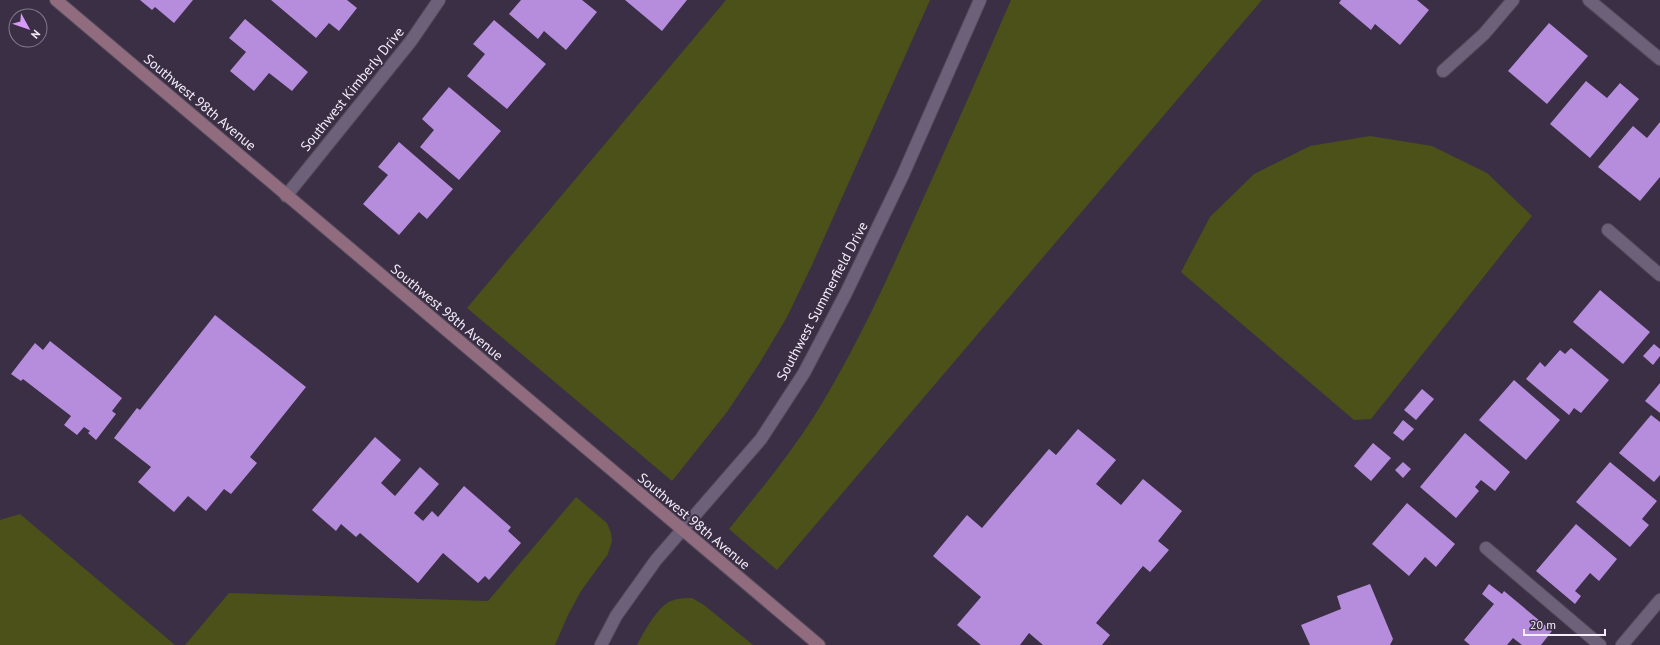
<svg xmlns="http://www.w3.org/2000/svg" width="1660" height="645" viewBox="0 0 1660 645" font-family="'PT Sans',sans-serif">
<rect width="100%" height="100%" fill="#3a2f44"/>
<g fill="#4b5119">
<path d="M726,0H930L812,265L787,317L759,364L727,412L672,481L467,308Z"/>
<path d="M1011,0H1262L777,570L729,529C758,493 788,457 813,418C855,351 887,280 919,208C950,139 981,70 1011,0Z"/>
<path d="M1370,136L1432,146L1487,173L1532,216L1371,419L1354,420L1181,272L1210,217L1254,174L1310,146Z"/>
<path d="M576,497L607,523L611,533L612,541L608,554L581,591L568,615L555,645H185L229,593L488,601Z"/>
<path d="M20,514L175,645H0V520Z"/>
<path d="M692,598L704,605L753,645H637C644,632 657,607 671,601C678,598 685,598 692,598Z"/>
</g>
<g fill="#b68cdd">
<path d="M140,0H193L174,23L155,7L152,10Z"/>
<path d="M271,0H347L357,8L339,31L329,23L316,38Z"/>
<path d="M521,0H582L597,12L566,50L544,31L538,39L509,14Z"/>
<path d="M625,0H687L662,31Z"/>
<path d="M1341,0H1417L1429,10L1400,45L1375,24L1371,30L1339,3Z"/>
<path d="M245,19L308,72L292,91L269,73L254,91L230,71L246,52L229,38Z"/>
<path d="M494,20L546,64L507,109L467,76L485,54L473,44Z"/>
<path d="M1549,23L1588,56L1547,104L1508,71Z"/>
<path d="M1586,81L1607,98L1620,83L1639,99L1590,158L1550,124Z"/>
<path d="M449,87L501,131L459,180L420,147L434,130L422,119Z"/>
<path d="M1660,122V177L1640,201L1598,167L1633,126L1647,138Z"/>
<path d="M399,142L453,189L427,219L419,212L399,235L363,204L388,175L378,167Z"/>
<path d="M1600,290L1650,332L1623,364L1573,322Z"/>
<path d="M215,315L306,387L250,457L257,463L231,494L224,489L206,511L188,496L174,512L138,482L151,467L114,438L137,408L140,410Z"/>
<path d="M50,341L122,398L112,411L116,414L96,440L88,433L90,431L84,427L77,435L64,425L71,416L23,379L21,381L11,374L35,343L43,350Z"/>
<path d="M1654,344L1660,349V356L1653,365L1643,356Z"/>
<path d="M1571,348L1609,380L1581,413L1574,408L1569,415L1526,379L1540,362L1545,367L1560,350L1565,354Z"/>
<path d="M1514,380L1560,420L1526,460L1479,420Z"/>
<path d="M1660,383V413L1645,401Z"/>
<path d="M1422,389L1434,399L1416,420L1404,410Z"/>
<path d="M1651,415L1660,422V475L1654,482L1619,453Z"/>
<path d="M1403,420L1414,429L1403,441L1393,433Z"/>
<path d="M1078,429L1116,460L1096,484L1121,505L1143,479L1182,511L1158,541L1169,550L1150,572L1143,566L1096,623L1110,635L1102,645H1043L1029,633L1020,645H981L957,625L981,597L933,556L967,515L982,528L1049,449L1056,455Z"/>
<path d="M1465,433L1510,472L1495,491L1481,480L1475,487L1479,491L1456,518L1420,487Z"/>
<path d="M375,437L401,460L381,483L395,496L420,467L439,484L414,513L423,521L432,511L438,517L464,486L511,527L508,531L521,543L489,580L485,576L478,583L443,553L418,583L360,533L356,537L341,524L336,531L312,510Z"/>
<path d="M1373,443L1391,458L1371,481L1354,466Z"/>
<path d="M1403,462L1411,469L1403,478L1395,470Z"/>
<path d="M1610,462L1657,501L1642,519L1649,525L1630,547L1576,502Z"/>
<path d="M1407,503L1455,544L1436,567L1425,557L1409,576L1372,544Z"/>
<path d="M1576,524L1617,559L1599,581L1590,573L1575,591L1581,596L1575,604L1536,571Z"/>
<path d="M1370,584L1393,639L1390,645H1310L1301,625L1341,609L1337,596Z"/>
<path d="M1489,584L1502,594L1504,591L1552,631L1541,645H1522L1513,638L1507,645H1470L1464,640L1494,604L1482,594Z"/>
</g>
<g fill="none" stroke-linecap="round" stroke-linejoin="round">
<g stroke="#544b5c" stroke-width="14">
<path id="lane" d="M1486,548L1600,645"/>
</g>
<g stroke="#544b5c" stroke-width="14">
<g id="street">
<path d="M1589,0L1660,59"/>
<path d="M1443,71L1484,34L1513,0"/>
<path d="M286,196L411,41L439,0"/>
<path d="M1608,230L1660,275"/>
<path d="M601,645L616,616L656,560L761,439L804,373L846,293L902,177L980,0"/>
<path d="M1622,645L1660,600"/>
</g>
</g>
<g stroke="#544b5c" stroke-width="14">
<path id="secondary" d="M56,0L819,645"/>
</g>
<use href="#lane" stroke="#6c6178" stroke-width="12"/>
<use href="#street" stroke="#6c6178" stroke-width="12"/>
<use href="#secondary" stroke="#916b7e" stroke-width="12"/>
</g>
<g text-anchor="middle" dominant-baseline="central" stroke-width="4" stroke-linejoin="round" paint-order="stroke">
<g font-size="14" fill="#f4eefb" stroke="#3a2f44">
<text transform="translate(352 89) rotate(-51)">Southwest Kimberly Drive</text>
<text transform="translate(200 102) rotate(40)">Southwest 98th Avenue</text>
<text transform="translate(822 301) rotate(-62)">Southwest Summerfield Drive</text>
<text transform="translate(447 312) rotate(40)">Southwest 98th Avenue</text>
<text transform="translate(694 521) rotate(40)">Southwest 98th Avenue</text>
</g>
</g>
<g transform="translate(28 28) rotate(130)"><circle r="19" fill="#3a2f44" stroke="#847b8d"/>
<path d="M0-3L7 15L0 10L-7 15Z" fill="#d89af8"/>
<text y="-6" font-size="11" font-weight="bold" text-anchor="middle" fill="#f4eefb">N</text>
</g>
<path d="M1524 629v6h81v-6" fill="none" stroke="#f4eefb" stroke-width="2"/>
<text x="1530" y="629" font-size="12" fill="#f4eefb" stroke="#3a2f44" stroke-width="3" paint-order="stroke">20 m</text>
</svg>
